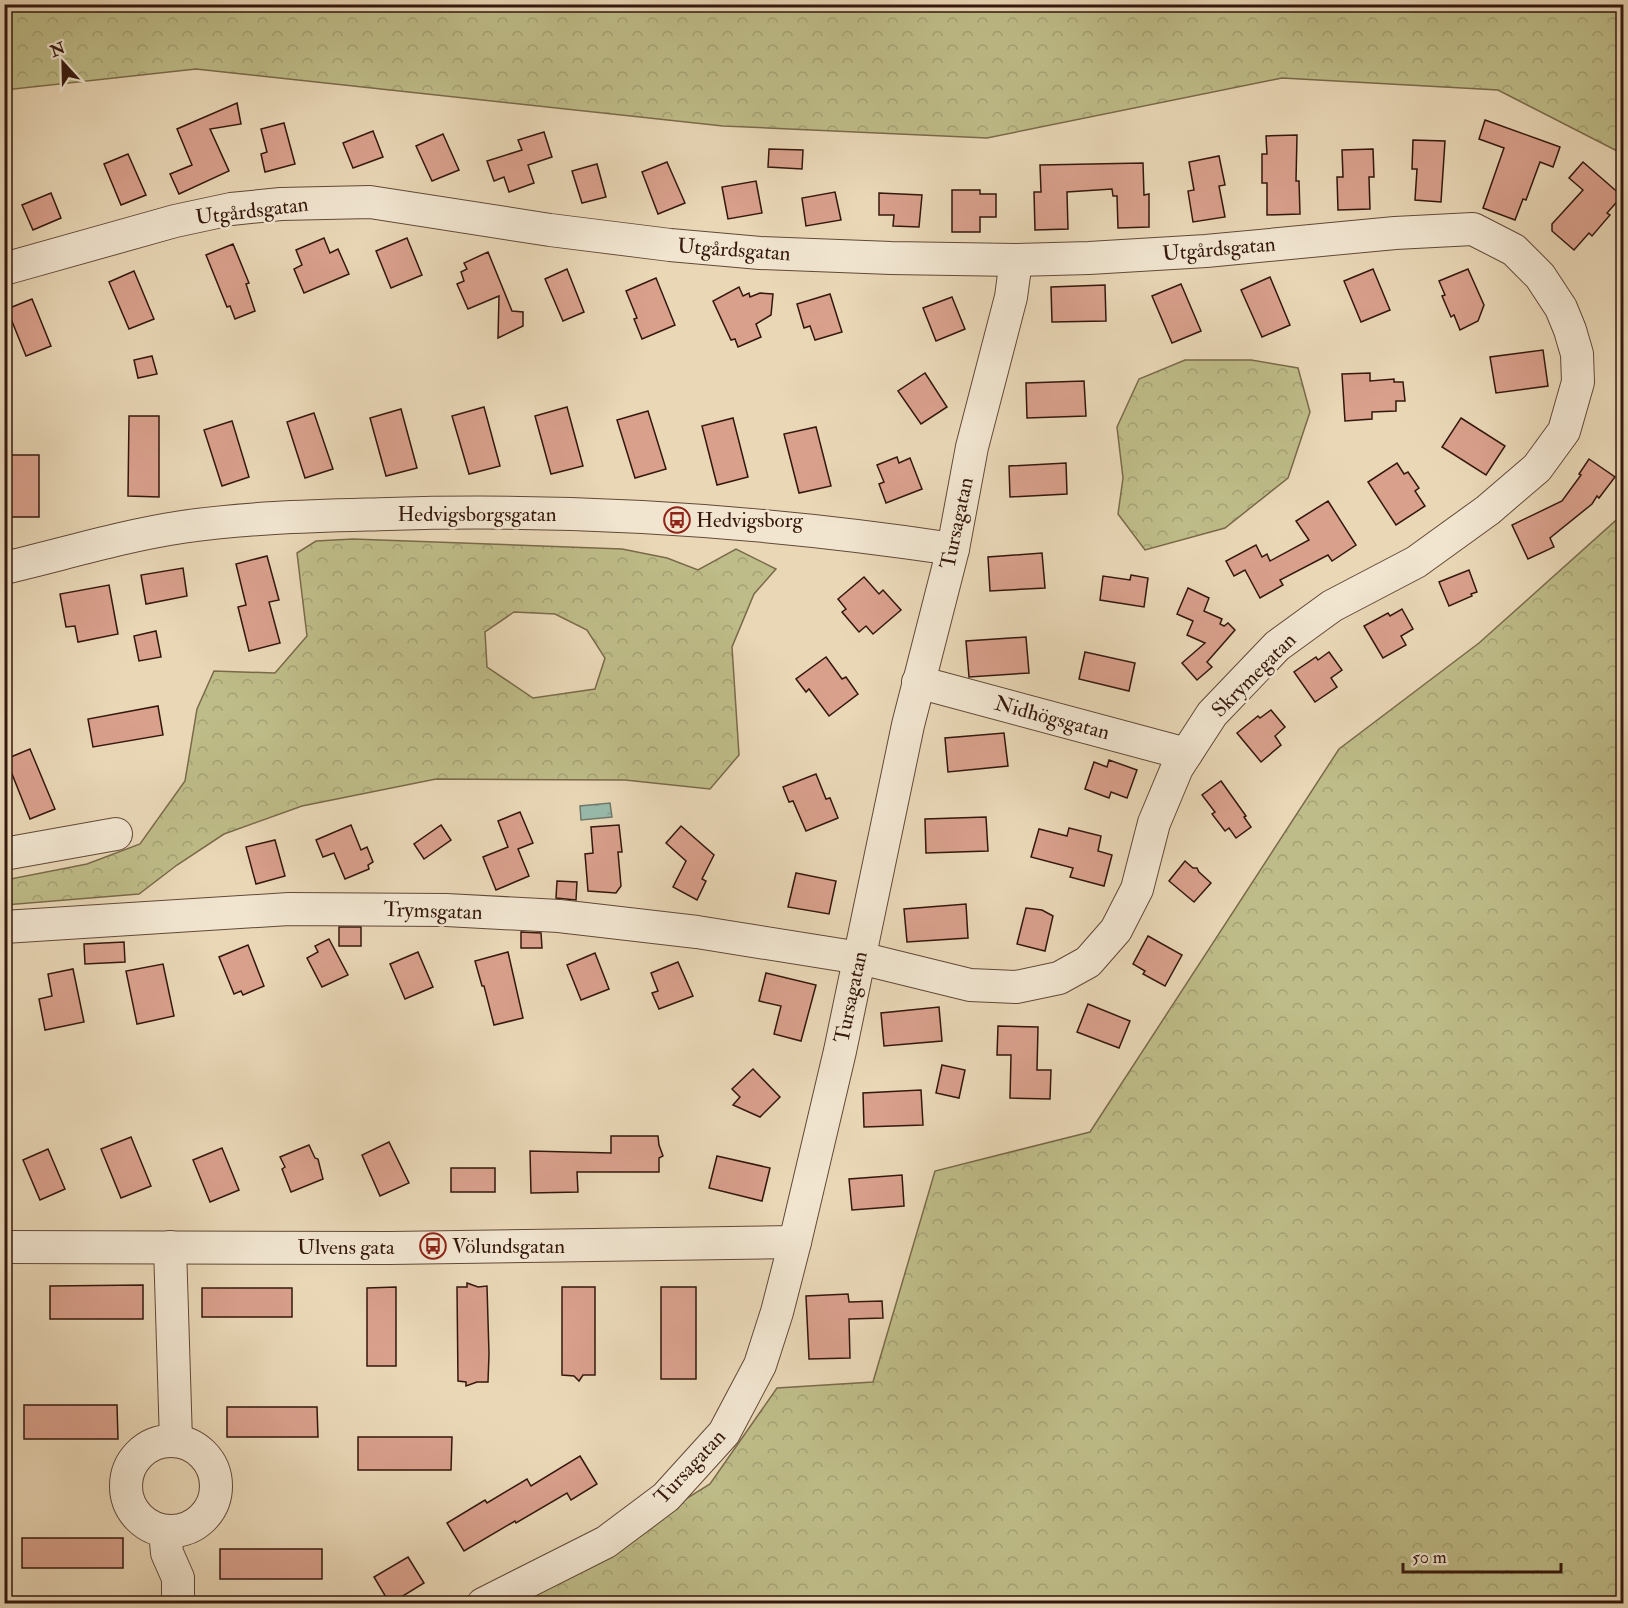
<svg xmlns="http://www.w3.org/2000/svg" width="1628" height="1608" viewBox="0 0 1628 1608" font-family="'IM FELL Double Pica',serif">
<defs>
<pattern id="forest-crowns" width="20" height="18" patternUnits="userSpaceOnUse" patternTransform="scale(1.5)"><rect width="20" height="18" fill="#bebc88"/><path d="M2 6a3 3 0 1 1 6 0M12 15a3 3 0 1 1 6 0" fill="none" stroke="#a4a174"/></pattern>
<pattern id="water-ripples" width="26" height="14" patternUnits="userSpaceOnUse" patternTransform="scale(1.5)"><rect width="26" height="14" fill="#98baab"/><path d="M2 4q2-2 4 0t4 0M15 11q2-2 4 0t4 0" fill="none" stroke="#849f92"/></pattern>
</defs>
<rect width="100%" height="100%" fill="#e9d7b6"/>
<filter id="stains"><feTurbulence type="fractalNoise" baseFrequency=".00333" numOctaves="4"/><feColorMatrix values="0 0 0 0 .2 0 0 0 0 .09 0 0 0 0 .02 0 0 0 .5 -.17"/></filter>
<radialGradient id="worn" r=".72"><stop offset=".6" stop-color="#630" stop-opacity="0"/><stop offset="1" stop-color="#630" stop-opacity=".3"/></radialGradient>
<g fill="url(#forest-crowns)" stroke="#7a6a4a" stroke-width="1.5" fill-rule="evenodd">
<path d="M4,5H1623V154L1498,90L1282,78L987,138L723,126L196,69L5,90Z"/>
<path d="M1185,360H1251L1298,368L1310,412L1288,478L1225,528L1145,550L1118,514L1123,478L1117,427L1139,379Z"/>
<path d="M1623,514V1603L517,1604L710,1484L777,1388L873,1382L935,1171L1090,1132L1339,749L1479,643Z"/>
<path d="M353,539L622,549L667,558L698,570L736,549L776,569L754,594L732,647L739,755L710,789L625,780L436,779L302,806L224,834L177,865L139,894L5,905V880L87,864L140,844L185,781L197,709L214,671L275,673L307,636L297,553L316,541ZM514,612L555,614L587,630L605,658L595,689L533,698L487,667L485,632Z"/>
</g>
<path fill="url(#water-ripples)" stroke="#70796c" stroke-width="1.5" d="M610,803L612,817L581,820L580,806Z"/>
<g fill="#d9a08c" stroke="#35180d" stroke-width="1.5">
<path d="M237,103L241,124L210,129L229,171L179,194L170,174L192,165L177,129Z"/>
<path d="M1485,120L1560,147L1553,167L1540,162L1526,200L1523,199L1515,220L1483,208L1504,148L1479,139Z"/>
<path d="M284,123L295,164L265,172L261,154L267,152L261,129Z"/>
<path d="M373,131L383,157L353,168L343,143Z"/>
<path d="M544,132L552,157L528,165L534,183L509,192L504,177L494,181L487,161L522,150L518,140Z"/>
<path d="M443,134L459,170L432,181L416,146Z"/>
<path d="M1297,135L1296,181H1299L1300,214L1267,215V183H1262V154H1267L1266,136Z"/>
<path d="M1413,140L1445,141L1441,202L1415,200L1417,169H1412Z"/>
<path d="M769,149L803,150L802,169L768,167Z"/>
<path d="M1373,149L1374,177H1369L1370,209L1338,210L1337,177H1343L1342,150Z"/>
<path d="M128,154L146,195L121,205L104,164Z"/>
<path d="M1219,156L1225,185L1219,186L1225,217L1193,222L1188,191L1194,190L1189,162Z"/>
<path d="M667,162L685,203L658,214L642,172Z"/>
<path d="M1583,162L1622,196L1607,213L1610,215L1592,236L1589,233L1574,250L1552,231V224L1583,190L1569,178Z"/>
<path d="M1143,163L1144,195L1149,194V227L1118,228L1117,196H1113L1112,189L1067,192L1068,229L1035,230L1034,192H1041L1040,165Z"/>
<path d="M597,164L606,197L582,203L572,171Z"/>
<path d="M756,181L762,213L728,219L722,187Z"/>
<path d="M952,190H980V194H996V217H980V232H952Z"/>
<path d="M835,192L841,220L806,226L802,198Z"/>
<path d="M51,193L61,218L33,230L22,205Z"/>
<path d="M879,193L922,195L919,227L893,226L894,215H879Z"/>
<path d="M324,238L330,253L338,249L349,274L304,293L294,269L302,265L296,250Z"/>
<path d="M407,238L422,275L391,288L376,251Z"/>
<path d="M233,244L249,283L246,284L255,311L235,319L230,306L227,307L206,255Z"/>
<path d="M488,252L512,311L523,312V326L498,338L499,296L468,309L457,284L464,281L461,272L467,269L464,263Z"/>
<path d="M567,269L584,312L563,321L545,279Z"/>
<path d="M1373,269L1390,310L1361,322L1344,281Z"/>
<path d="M1468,269L1484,305L1478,321L1460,330L1454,315L1451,317L1442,296L1445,295L1439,281Z"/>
<path d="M134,271L154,319L129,329L109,282Z"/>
<path d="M1270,277L1290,325L1262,337L1241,290Z"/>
<path d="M656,278L675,325L642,339L634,319L637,318L626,291Z"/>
<path d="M1181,284L1201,331L1172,343L1152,296Z"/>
<path d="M1105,285L1106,321L1052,322L1051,287Z"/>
<path d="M739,287L743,296L749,293L750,297L760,293L773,294L771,315L756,324L761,337L738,347L735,339L731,340L713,301Z"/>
<path d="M830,294L842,332L815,340L810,326L804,328L797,304Z"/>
<path d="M952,297L965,329L936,341L923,308Z"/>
<path d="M32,299L51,346L26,356L7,309Z"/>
<path d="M1543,350L1548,386L1496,393L1490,357Z"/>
<path d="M152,356L157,374L138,378L134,360Z"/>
<path d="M925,373L947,407L921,424L898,391Z"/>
<path d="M1370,373V381L1394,379V382H1403L1405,401H1396V411L1372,412V419L1345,421L1342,374Z"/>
<path d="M1084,381L1086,416L1027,418L1026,383Z"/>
<path d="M484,407L500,466L469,474L452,416Z"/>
<path d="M567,407L583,466L551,474L535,416Z"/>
<path d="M401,409L417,468L386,476L370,418Z"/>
<path d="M648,411L666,469L635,478L617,420Z"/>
<path d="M314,413L333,469L305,478L287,422Z"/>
<path d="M129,416H159V497L128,496Z"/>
<path d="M733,418L748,477L717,485L702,426Z"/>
<path d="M1461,418L1505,446L1486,475L1442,447Z"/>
<path d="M232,421L249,477L222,486L204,430Z"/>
<path d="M816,427L831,486L799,493L784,434Z"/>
<path d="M6,455H39V517H6L4,470H6Z"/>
<path d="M897,457L899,463L910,458L922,489L886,503L879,484L884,482L877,465Z"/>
<path d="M1589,459L1615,477L1599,498L1597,496L1592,504L1550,538L1554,547L1528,559L1512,525L1562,501L1581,475L1579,474Z"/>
<path d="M1066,463L1067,494L1010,497L1009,466Z"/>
<path d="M1397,463L1404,474L1408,472L1419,488L1415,491L1425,506L1396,525L1368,482Z"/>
<path d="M1328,501L1356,545L1332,561L1328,555L1280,580L1283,585L1260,598L1245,570L1234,576L1226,561L1256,545L1262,557L1267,554L1270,561L1309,540L1296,521Z"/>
<path d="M1042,553L1045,588L990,591L988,557Z"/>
<path d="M267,556L279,600L269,602L280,643L249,651L238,607L246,605L236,564Z"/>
<path d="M183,568L187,596L146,604L141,575Z"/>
<path d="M1469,570L1477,592L1471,594L1472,596L1449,606L1439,582Z"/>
<path d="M1131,575L1148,578L1144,607L1100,600L1103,576L1130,580Z"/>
<path d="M864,577L879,594L883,590L901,610L873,634L866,626L859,632L842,612L846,609L838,599Z"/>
<path d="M109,585L118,634L78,642L75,626L66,627L60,594Z"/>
<path d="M1188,588L1209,598L1204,611L1222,619L1220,624L1224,626L1228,623L1235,630L1207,662L1212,667L1197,680L1182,663L1205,643L1187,635L1193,621L1177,614Z"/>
<path d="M1402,609L1413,629L1401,636L1406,645L1383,658L1364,626L1388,613L1390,616Z"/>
<path d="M156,631L161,657L139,661L134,636Z"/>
<path d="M1026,637L1029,673L969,677L966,641Z"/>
<path d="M1085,652L1135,663L1129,691L1079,679Z"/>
<path d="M1329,652L1342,670L1331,678L1337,687L1315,702L1294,672L1316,657L1318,660Z"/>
<path d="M826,657L842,679L846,677L858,694L829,716L809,689L806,692L796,679Z"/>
<path d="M158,706L163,735L93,747L88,719Z"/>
<path d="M1271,710L1285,727L1275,736L1281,745L1261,762L1237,733L1258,716L1260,718Z"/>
<path d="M1004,733L1008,766L948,772L945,738Z"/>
<path d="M30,749L55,809L30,819L6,759Z"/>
<path d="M1109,760L1137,770L1127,798L1111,792L1109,798L1085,789L1094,762L1107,767Z"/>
<path d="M816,774L826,799L830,798L838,818L806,831L793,801L789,802L783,787Z"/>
<path d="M1221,781L1246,816L1244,817L1251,827L1236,838L1229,828L1225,831L1212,814L1215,812L1202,795Z"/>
<path d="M520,812L533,843L518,849L529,876L496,890L483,857L508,847L498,821Z"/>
<path d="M986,817L988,851L926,853L925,819Z"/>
<path d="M351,825L361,850L367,847L373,862L368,865L369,869L345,879L334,853L323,857L316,840Z"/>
<path d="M441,825L451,840L424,859L414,844Z"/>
<path d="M619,825L622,852H618L621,886L616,893L588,891L585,854L593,853L591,827Z"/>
<path d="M681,826L714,855L702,879L706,881L697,900L673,887L686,861L666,843Z"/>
<path d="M1069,828L1101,836L1098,851L1112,855L1104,886L1070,877L1073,868L1031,857L1039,829L1067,836Z"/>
<path d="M275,840L285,876L256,884L246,847Z"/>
<path d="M1185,861L1193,868H1197L1199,872L1211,883L1194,902L1169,881Z"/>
<path d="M796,873L836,881L829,914L788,907Z"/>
<path d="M557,881L577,882L576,900L556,898Z"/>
<path d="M966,904L968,938L907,942L904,909Z"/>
<path d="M1026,908L1042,910L1053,916L1045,951L1017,944Z"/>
<rect x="339" y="927" width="22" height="19"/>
<path d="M521,932L541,933L542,948H521Z"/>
<path d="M1148,936L1182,955L1165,986L1143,974L1145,971L1133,964Z"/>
<path d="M329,939L348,975L322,987L307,958L318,952L315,946Z"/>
<path d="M124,942L125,962L85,964L84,944Z"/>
<path d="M248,945L264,986L243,995L241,991L234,994L219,957Z"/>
<path d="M418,952L433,987L405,999L390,964Z"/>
<path d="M508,952L523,1018L494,1025L484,986H482L475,961Z"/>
<path d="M595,953L609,989L581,1000L567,965Z"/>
<path d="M678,962L693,996L659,1009L652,993L658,991L651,973Z"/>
<path d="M163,964L174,1016L137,1024L126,971Z"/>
<path d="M73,969L84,1022L45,1030L39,999L52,996L48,974Z"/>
<path d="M766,973L816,985L801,1041L774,1034L781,1006L759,1001Z"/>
<path d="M1088,1004L1130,1021L1119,1048L1077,1032Z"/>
<path d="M939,1007L942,1041L884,1046L881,1013Z"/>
<path d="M998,1026L1038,1027L1037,1070H1051L1050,1099L1010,1098L1011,1055H997Z"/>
<path d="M942,1065L965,1070L959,1098L936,1093Z"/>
<path d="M753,1069L780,1097L760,1117L733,1105L740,1097L732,1089Z"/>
<path d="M921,1090L923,1125L864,1127L863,1093Z"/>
<path d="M611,1136H658L659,1145L663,1156L659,1158V1172H577L578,1192L531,1193L530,1151L611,1153Z"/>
<path d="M131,1137L151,1186L121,1198L101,1149Z"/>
<path d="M389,1142L409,1183L380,1196L362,1155Z"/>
<path d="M309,1145L315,1158L318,1159L323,1179L291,1192L282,1169L285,1167L280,1157Z"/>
<path d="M222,1148L239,1190L210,1202L193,1160Z"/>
<path d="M48,1149L65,1189L40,1200L23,1160Z"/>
<path d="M717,1156L770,1168L762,1201L709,1188Z"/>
<rect x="451" y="1168" width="44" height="24"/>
<path d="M902,1175L904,1206L852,1210L849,1179Z"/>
<path d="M467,1283L478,1287L487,1286L489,1354L488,1382H477L466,1386V1382L458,1381L457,1287H467Z"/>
<path d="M143,1285V1319H50V1286Z"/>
<path d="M396,1287V1366H367V1288Z"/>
<path d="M562,1287H595V1375H583L579,1381L574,1376L562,1375Z"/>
<rect x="661" y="1287" width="35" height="92"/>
<rect x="202" y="1288" width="90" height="29"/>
<path d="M848,1294L849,1302L882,1301L883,1318L849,1319L850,1358L809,1359L806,1296Z"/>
<path d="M24,1405H117L118,1439H24Z"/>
<path d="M227,1407H317L318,1437H227Z"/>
<path d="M358,1437H452L451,1470H358Z"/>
<path d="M580,1456L597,1484L571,1500L567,1493L516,1523L515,1521L464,1551L447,1523L485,1500L487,1503L527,1479L531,1486Z"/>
<rect x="22" y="1538" width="101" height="30"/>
<rect x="220" y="1549" width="102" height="30"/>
<path d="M408,1557L424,1583L390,1604L374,1577Z"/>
</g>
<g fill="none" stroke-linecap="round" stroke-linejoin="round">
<g stroke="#624837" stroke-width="34">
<g id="minor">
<path d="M4,269L175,221L231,209L281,204L370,202L550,230L670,245L760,253L891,258L1016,260L1089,258L1206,251L1395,233L1473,229L1514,250L1540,276L1561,308L1570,330L1577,354L1578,382L1564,431L1537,468L1488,510L1416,562L1332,606L1277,646L1212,714L1177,768L1154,823L1137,889L1116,930L1088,962L1059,978L1016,987L970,985L860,958L697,932L559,916L446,910L289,909L4,927"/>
<path d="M4,568C64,554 122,536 182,527C250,517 319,516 388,514C577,508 766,521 953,549"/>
<path d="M918,682L1186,754"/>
<path d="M4,854L116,834"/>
<path d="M4,1247L390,1248L795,1242"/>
<path d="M170,1247L176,1441"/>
<circle cx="171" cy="1486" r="45"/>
<path d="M165,1531L167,1553L178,1578V1604"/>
<path d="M483,1604L606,1542L666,1497L724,1433L760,1365L777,1312L795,1242L840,1051L908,725L953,549L972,447L1011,297L1016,260"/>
</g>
</g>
<use href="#minor" stroke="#f1e5d0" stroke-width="32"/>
</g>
<defs>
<g id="bus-ring" transform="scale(1.35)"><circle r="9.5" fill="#f1e5d0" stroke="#8f2418" stroke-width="1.5"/><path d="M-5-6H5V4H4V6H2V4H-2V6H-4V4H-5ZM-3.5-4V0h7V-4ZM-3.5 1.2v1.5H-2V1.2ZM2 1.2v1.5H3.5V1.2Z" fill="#8f2418"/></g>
</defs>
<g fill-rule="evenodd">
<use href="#bus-ring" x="677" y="520"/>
<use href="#bus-ring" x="433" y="1246"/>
</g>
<g text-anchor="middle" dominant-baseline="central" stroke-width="5" stroke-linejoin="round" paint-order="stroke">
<g font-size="21" fill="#35180d" stroke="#f1e5d0">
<text transform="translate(252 211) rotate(-7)">Utgårdsgatan</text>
<text transform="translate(1219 249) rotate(-5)">Utgårdsgatan</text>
<text transform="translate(734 250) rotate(4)">Utgårdsgatan</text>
<text x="477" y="514">Hedvigsborgsgatan</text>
<text transform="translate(957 523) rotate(-78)">Tursagatan</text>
<text transform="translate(1254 675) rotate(-45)">Skrymegatan</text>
<text transform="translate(1052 718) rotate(15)">Nidhögsgatan</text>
<text transform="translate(433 911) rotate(2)">Trymsgatan</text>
<text transform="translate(851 997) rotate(-78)">Tursagatan</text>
<text x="346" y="1247">Ulvens gata</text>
<text transform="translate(690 1467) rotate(-47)">Tursagatan</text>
</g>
<g font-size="21" fill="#35180d" stroke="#f1e5d0" text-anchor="start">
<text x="696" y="520">Hedvigsborg</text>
<text x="452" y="1246">Völundsgatan</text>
</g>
</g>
<rect width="1628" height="1608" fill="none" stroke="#e9d7b6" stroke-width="24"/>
<rect x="6" y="6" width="1616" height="1596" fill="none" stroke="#35180d" stroke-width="3"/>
<rect x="12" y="12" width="1604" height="1584" fill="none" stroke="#35180d" stroke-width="1.5"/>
<g transform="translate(63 63) rotate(338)" stroke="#f1e5d0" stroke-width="4.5" paint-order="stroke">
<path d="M0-4.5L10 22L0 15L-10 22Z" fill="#35180d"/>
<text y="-9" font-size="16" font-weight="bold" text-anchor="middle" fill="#35180d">N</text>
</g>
<path d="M1403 1563v9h158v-9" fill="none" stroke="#35180d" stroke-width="3"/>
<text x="1412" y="1563" font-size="18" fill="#35180d" stroke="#f1e5d0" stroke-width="4.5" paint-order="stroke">50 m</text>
<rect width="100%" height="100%" filter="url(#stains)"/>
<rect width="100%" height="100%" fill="url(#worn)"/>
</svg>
